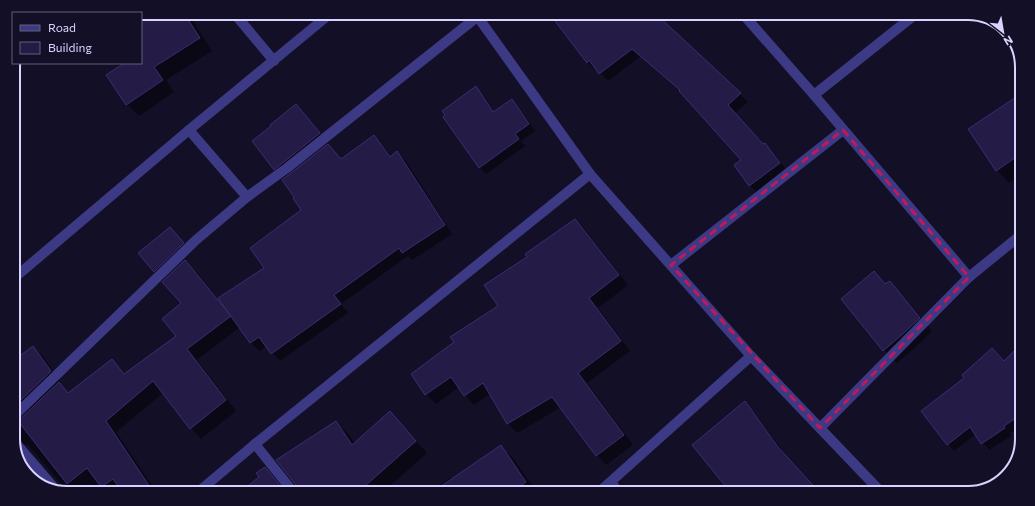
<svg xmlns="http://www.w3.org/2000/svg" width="1035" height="506" viewBox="0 0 1035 506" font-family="Commissioner,sans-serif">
<rect width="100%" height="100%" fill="#130f26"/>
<g fill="#0007">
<path d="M68,13H188L212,51L166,80L174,92L139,116L127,104L107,75L119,67L116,63H141V13Z"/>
<path d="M553,13H667L660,19L748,102L735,113L764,145L765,144L773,152L787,171L757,193L749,185L742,160L681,91L641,56L608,81L596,69L595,70L587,62L551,14Z"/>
<path d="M475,88L482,94L494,112L511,100L518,107L535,131L521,141L525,146L486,174L480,168L444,117Z"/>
<path d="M1022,99V175L1009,183L997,170Z"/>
<path d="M296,105L326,141L281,176L275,169Z"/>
<path d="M374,137L382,145L391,157L397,153L406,161L452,234L412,260L408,256L341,304L348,313L280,361L266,346L260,351L251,343L240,327L197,360L236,411L201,439L191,428L163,393L116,432L157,493L63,492L62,485L28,445L23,444L19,446L17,452L19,456L46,488H43L22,469L13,443V362L33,347L44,358L61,382L60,384L69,393L111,360L125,374L178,337L182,303L185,261L196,272L218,299L266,268L303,210L328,145L342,160Z"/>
<path d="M575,221L585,230L628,285L598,308L630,351L587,383L633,445L606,465L597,455L561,407L517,433L508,423L490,394L474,405L465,395L459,387L436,404L426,394L455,343L499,306L528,257Z"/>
<path d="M176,235L190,250L161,278L155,271Z"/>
<path d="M874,273L886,285L889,282L902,295L932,331L918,345L897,363L884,350Z"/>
<path d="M1022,358V425L1010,433L1011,436L989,450L976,434L954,451L948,444L1004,362Z"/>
<path d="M745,403L753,411L787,457L693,445Z"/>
<path d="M390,413L427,453L382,493H320L336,422L348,434L355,444Z"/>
<path d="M500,446L513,458L537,493H430L451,477L453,479Z"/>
</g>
<g fill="#241b47" stroke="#3b2d73">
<path d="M141,13H184L200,38L154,67L163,80L126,105L106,75L124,63H141Z"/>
<path d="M549,13H655L741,93L728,105L763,144L765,143L780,163L749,186L734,165L741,160L679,91L680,90L632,49L599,74L589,60L587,63Z"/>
<path d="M476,86L493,112L512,99L529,124L515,134L519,139L479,168L443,117L445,115L442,111Z"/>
<path d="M1022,93V153L996,171L968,129Z"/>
<path d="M296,104L320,133L274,170L252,141L271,126L270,125Z"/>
<path d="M374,135L390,157L397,151L445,225L402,253L399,248L334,295L341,304L271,354L259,337L250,343L218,298L264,268L250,248L301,210L293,198L294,197L282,180L328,144L341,159Z"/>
<path d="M575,219L619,275L589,298L621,341L578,373L624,435L596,456L552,397L507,424L483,383L464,396L451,377L425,395L411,374L454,342L450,337L498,306L484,285L527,257L525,254Z"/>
<path d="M170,227L184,243L154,272L138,253Z"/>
<path d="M185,260L231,316L187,349L226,400L190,429L153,381L106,421L154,493H123L113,479L101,487L87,468L67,484L18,421L59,382L68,393L112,359L124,374L176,336L162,319L181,303L162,282Z"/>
<path d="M874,271L885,284L890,281L920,318L905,332L883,351L841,299Z"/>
<path d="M1022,343V414L1004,426L1005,428L981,444L970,427L947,445L921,411L964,378L962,375L992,348L1004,361Z"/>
<path d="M33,346L51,371L13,408V361Z"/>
<path d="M745,401L778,447L820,493H731L692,445Z"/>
<path d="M390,411L416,441L357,493H300L299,489L276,460L336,421L352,445Z"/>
<path d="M501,445L526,482L510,493H431Z"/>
<path d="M265,467L286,493H239L259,477L256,473Z"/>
</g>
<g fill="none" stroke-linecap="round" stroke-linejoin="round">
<g stroke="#3d3a85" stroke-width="10">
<path d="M234,13L274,61"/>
<path d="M475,13L590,174L751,356L882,493"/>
<path d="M742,13L814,95L969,277"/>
<path d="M814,95L917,13"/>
<path d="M189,130L247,197"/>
<path d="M671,265L843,130"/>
<path d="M13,279L189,130L331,13"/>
<path d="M13,417L196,240L247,197L287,168L482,13"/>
<path d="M820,428L969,277L1022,234"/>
<path d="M13,440L56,490"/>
<path d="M255,444L294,493"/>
<path d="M611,482L619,493"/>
<path d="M197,493L255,444L590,174"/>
<path d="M598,493L751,356"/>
</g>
</g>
<path fill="none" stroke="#c2185b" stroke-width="3" stroke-dasharray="8 5" stroke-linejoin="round" d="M843,130L969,277L820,428L671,265Z"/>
<path d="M0 0H1035V506H0ZM67 20H968A47 47 0 0 1 1015 67V439A47 47 0 0 1 968 486H67A47 47 0 0 1 20 439V67A47 47 0 0 1 67 20Z" fill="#130f26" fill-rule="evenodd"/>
<path fill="none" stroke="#d9d4ff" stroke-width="2" d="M67 20H968A47 47 0 0 1 1015 67V439A47 47 0 0 1 968 486H67A47 47 0 0 1 20 439V67A47 47 0 0 1 67 20Z"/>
<rect x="12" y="12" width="130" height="52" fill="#130f26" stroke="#625e7d"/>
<rect x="20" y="25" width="20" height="6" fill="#3d3a85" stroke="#625e7d"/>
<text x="48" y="32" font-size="12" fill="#d9d4ff">Road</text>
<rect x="20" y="42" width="20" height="12" fill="#241b47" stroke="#625e7d"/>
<text x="48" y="52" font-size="12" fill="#d9d4ff">Building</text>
<g transform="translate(1003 32) rotate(149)" stroke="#130f26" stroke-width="3" paint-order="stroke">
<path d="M0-3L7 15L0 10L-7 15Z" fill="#d9d4ff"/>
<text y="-6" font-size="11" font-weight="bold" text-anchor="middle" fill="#d9d4ff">N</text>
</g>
</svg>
